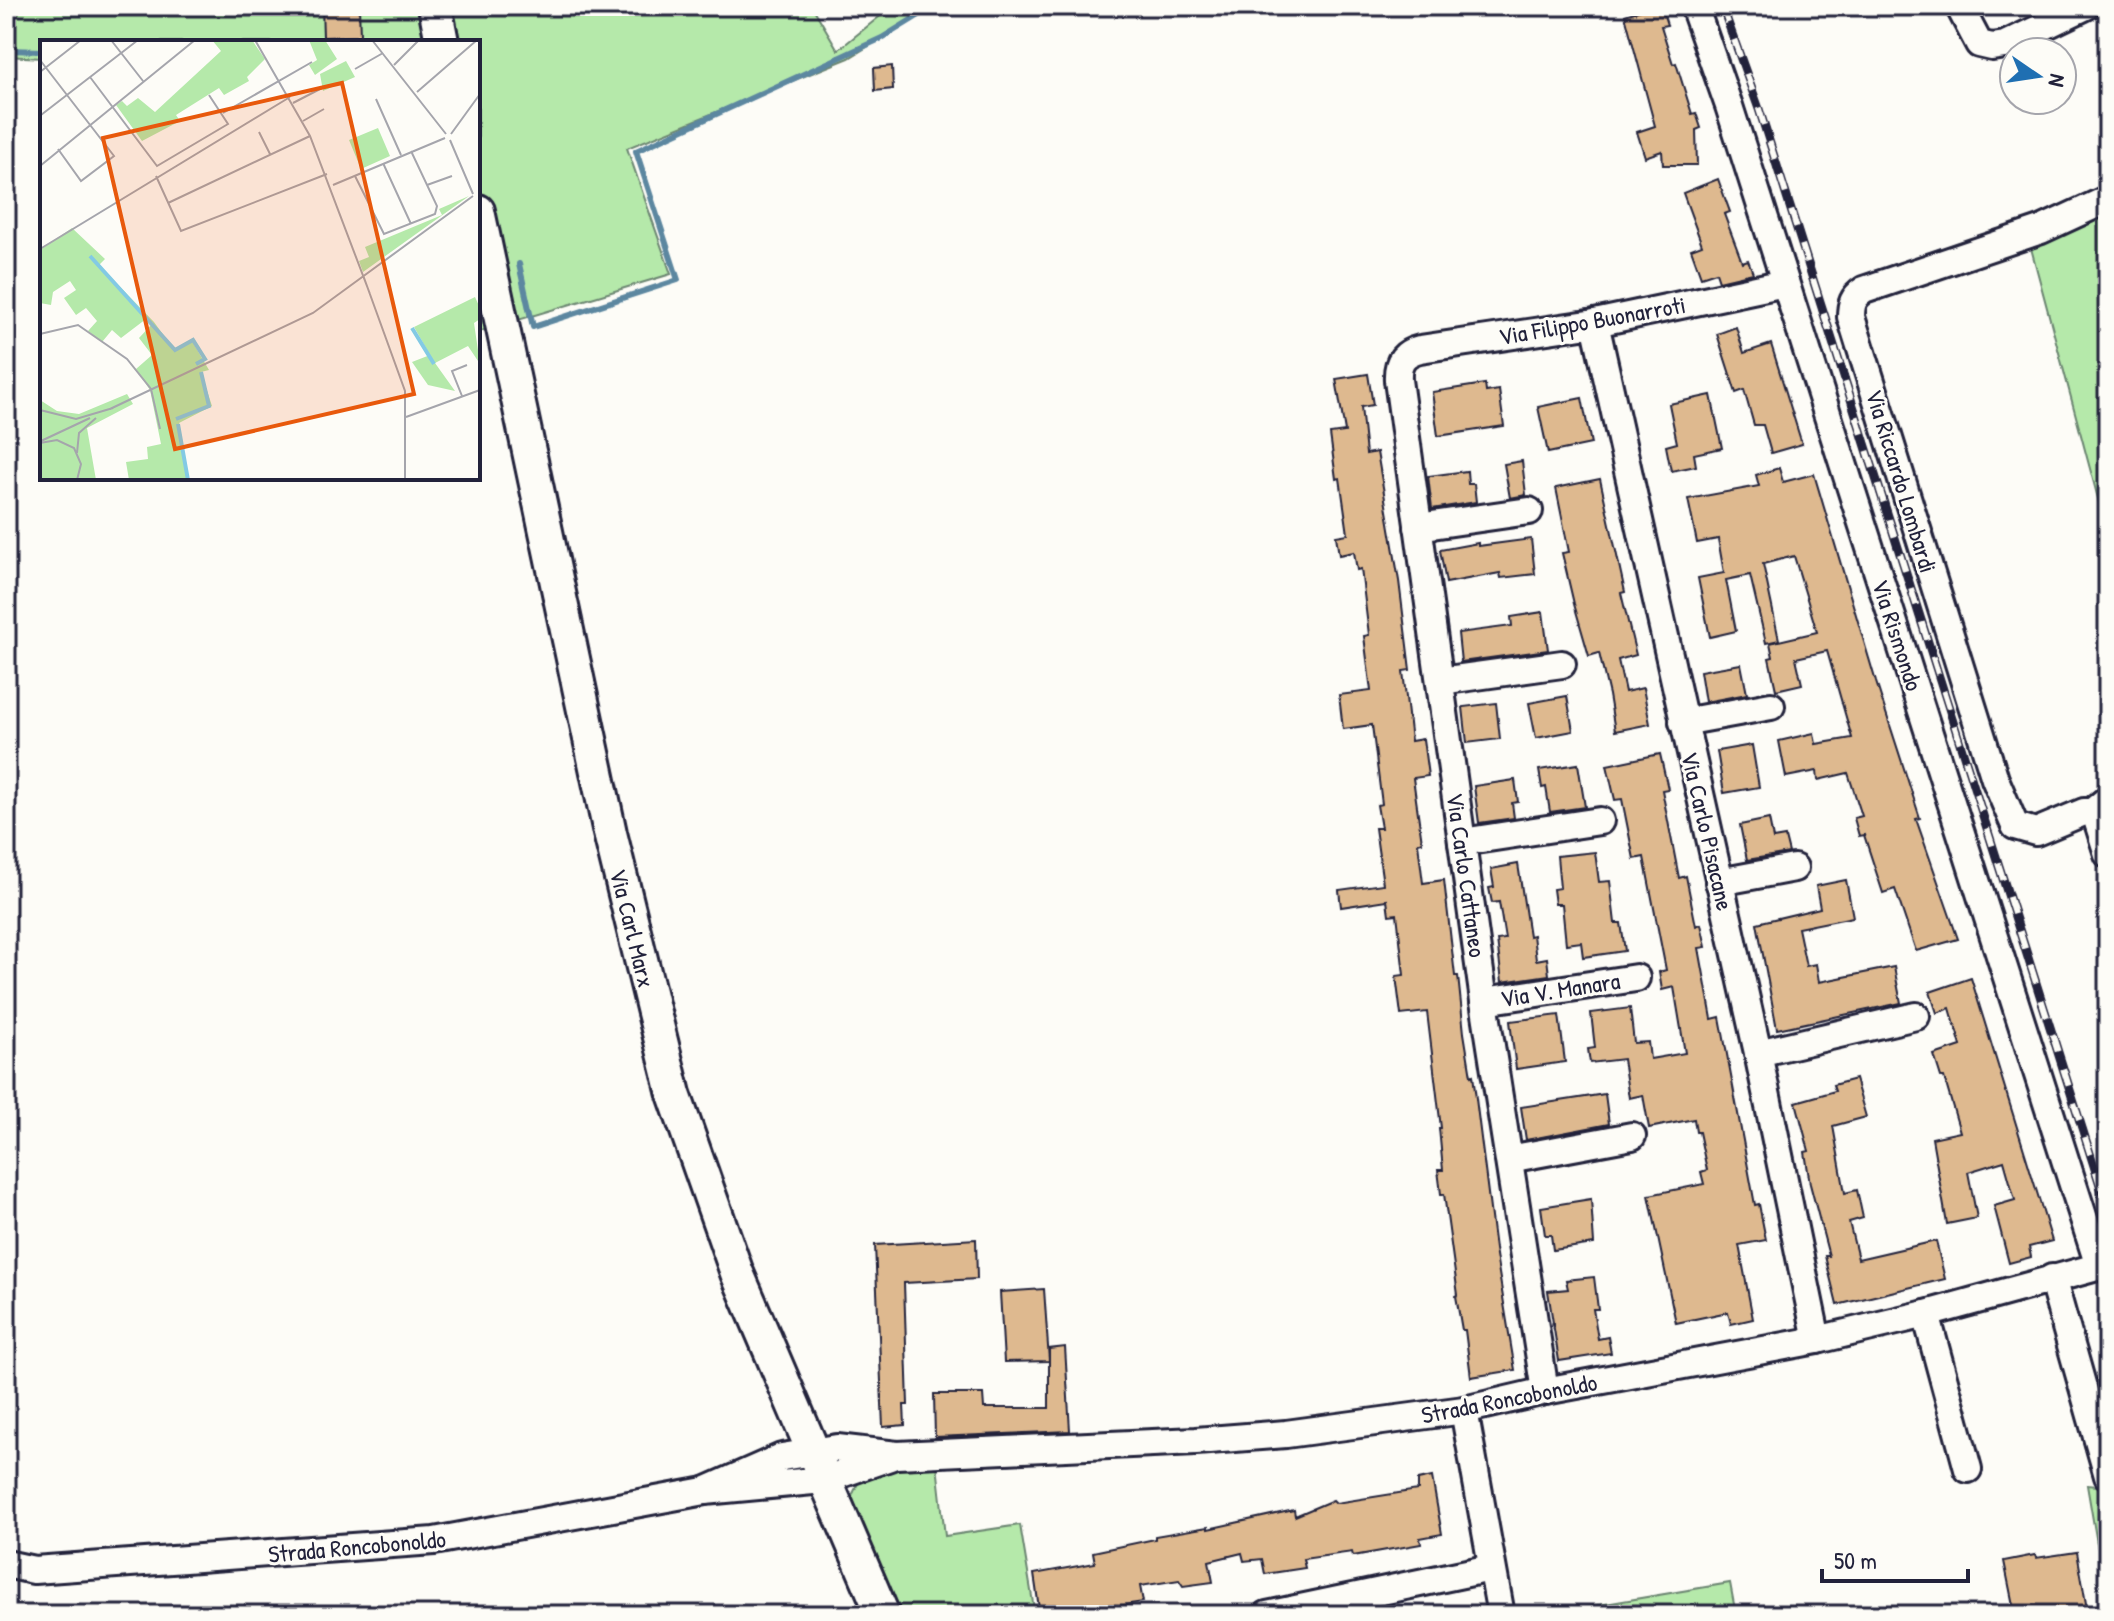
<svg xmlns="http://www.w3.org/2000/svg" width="2114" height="1621" viewBox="0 0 2114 1621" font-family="'Patrick Hand',sans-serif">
<rect width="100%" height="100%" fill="#fdfcf7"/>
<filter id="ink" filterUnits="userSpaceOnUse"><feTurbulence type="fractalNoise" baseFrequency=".0125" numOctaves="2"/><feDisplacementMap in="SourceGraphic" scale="16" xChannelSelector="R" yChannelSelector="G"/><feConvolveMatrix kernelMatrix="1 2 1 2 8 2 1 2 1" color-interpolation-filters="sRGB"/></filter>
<g filter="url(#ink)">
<g fill="#b5e9aa" stroke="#6c8672" stroke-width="2">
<path d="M6,6H812L838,50L884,13L881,6H934L849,58L627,148L671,274L478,332V42H42V58L6,56Z"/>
<path d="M2108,215V519L2104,521L2031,248Z"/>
<path d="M937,1465L945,1536L1020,1525L1035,1615H897L849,1502L860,1479L891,1470Z"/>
<path d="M2087,1485L2108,1487V1608Z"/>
<path d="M1730,1583L1736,1615H1540Z"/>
</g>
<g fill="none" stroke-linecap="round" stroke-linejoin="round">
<g stroke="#5c87a0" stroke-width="6">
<path d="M6,50L42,51"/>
<path d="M519,264L533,327L678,280L636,151L882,38L934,6"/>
</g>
</g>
<g fill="#deb98f" stroke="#22223b" stroke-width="2">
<path d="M322,6H359L360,36L323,37Z"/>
<path d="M1654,6H1661L1667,25L1661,26L1673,64L1676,63L1692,114L1696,113L1701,128L1696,130L1697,165H1663L1662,151L1645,157L1637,132L1655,126L1625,15Z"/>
<path d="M892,66L893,89L875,91L874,68Z"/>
<path d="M1718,179L1730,212L1724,214L1742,262L1748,260L1753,273L1719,281L1716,272L1701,277L1691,249L1702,245L1683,193Z"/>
<path d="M1736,327L1744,353L1771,344L1802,444L1771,453L1763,425H1754L1744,390L1736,393L1717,334Z"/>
<path d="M1368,374L1373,405L1361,407L1366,454L1377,452L1399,581L1410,670L1403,671L1411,741L1423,739L1428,776L1413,778L1422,842L1418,843L1423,883L1444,880L1455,976H1458L1464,1033L1471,1076L1473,1075L1495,1249L1515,1370L1471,1377L1465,1330H1462L1456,1296L1458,1295L1444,1194H1441L1438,1170H1443L1439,1128H1441L1427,1012L1401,1015L1396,976L1404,975L1397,914L1389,915L1387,900L1341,907L1339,890L1383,884L1375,828H1381L1377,805L1382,804L1372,725L1343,729L1339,695L1371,691L1364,636L1369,635L1361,569L1357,570L1354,552L1339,555L1336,536L1348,534L1340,478L1336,479L1330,434L1345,432L1336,379Z"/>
<path d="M1485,384L1486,392L1499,390L1504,426L1438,436L1432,392Z"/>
<path d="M1711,395L1722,448L1694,454L1696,466L1671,471L1666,446L1677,443L1669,404Z"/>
<path d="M1582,398L1591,444L1548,453L1538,407Z"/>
<path d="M1522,461L1526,495L1510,498L1504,464Z"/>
<path d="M1779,468L1783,482L1814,474L1876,682L1920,818L1916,819L1958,939L1916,951L1895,889L1883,893L1864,835L1859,836L1854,818L1862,816L1848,773L1818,780L1817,771L1786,777L1779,741L1814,733L1816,744L1852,738L1827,651L1796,658L1802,684L1776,690L1769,658L1773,657L1770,643L1817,632L1794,556L1763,564L1779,640L1766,643L1750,575L1726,580L1736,631L1710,637L1698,578L1724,573L1718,539L1697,543L1688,499L1759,486L1756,475Z"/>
<path d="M1467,471L1468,484H1474L1476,502L1432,509L1428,476Z"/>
<path d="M1600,479L1625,592L1621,593L1636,655L1618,660L1625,692L1643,688L1650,724L1615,731L1609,695L1599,653L1589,656L1574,604L1562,553L1569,552L1556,488Z"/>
<path d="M1531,539L1535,574L1501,578L1500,573L1446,583L1440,550L1478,543V546Z"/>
<path d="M1543,612L1548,650L1461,662L1458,633L1512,626L1511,617Z"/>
<path d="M1741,664L1747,694L1705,702L1700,671Z"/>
<path d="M1567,696L1573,731L1536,738L1529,703Z"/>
<path d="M1496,703L1500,739L1467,743L1463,707Z"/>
<path d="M1752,745L1759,787L1724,793L1717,751Z"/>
<path d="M1660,754L1668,789L1662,790L1679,878L1686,876L1696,926L1701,924L1706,947L1699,948L1712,1019L1720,1017L1755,1205L1759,1204L1766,1240L1739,1245L1753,1319L1731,1324L1728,1312L1676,1323L1649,1195L1704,1184L1701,1172L1707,1170L1699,1132H1696L1694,1119L1649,1128L1643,1095L1629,1098L1623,1059L1590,1063L1588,1049L1595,1048L1591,1013L1630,1008L1634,1043L1648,1042L1650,1059L1685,1053L1674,987L1662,990L1659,972L1666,970L1644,857L1634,859L1622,799L1615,800L1607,765Z"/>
<path d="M1578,764L1585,807L1550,812L1546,787L1542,788L1539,770Z"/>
<path d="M1515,780L1518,802L1512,803L1514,818L1479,823L1474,786Z"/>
<path d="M1769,819L1773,839L1785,837L1789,853L1747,860L1740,825Z"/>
<path d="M1595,852L1599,882L1610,881L1615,923H1621L1625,951L1583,957L1581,942L1566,944L1562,904H1555L1553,889L1560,888L1557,856Z"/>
<path d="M1518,864L1529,936L1533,935L1536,960L1547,958L1549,975L1502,982L1497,940L1505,939L1499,902L1492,903L1489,888L1494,887L1491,869Z"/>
<path d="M1846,880L1853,917L1798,928L1806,966L1816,964L1819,982L1894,967L1901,1003L1777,1029L1757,923L1820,908L1816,886Z"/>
<path d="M1971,978L2052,1241L2029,1247L2031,1257L2009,1263L1994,1206L2015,1200L2004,1161L1968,1172L1977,1218L1947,1224L1932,1138L1960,1132L1944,1077H1941L1934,1055L1961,1046L1950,1008L1937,1013L1930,992Z"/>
<path d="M1559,1015L1565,1062L1516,1069L1510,1021Z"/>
<path d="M1855,1079L1866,1117L1833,1126L1845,1193L1857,1190L1863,1218L1849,1222L1858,1259L1936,1241L1945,1279L1837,1305L1825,1256H1829L1810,1184L1805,1152L1809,1151L1796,1102L1835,1091L1833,1085Z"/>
<path d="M1605,1094L1609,1124L1526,1140L1521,1107Z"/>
<path d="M1591,1199L1594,1244L1553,1250L1551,1235H1545L1541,1207Z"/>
<path d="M976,1239L977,1279L904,1283L908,1405H904L905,1425L883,1427L875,1245Z"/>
<path d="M1594,1277L1598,1309H1593L1598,1339L1608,1337L1611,1353L1559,1361L1548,1291L1568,1289L1566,1280Z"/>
<path d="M1044,1289L1049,1361L1004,1362L1000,1292Z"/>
<path d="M1065,1347L1070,1431L935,1437L934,1394H983L984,1408H1049V1349Z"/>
<path d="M1432,1477L1442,1534L1420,1538L1421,1544L1353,1556L1352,1552L1303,1559L1305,1568L1265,1574L1262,1559L1244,1561L1242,1553L1209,1561L1213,1582L1183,1586L1179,1580L1140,1586L1143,1602L1062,1615H1040L1034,1574L1095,1563L1093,1552L1155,1539V1536L1208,1527V1529L1294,1510L1295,1516L1333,1500L1336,1503L1418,1490V1480Z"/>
<path d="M2077,1552L2088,1615H2015L2004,1561L2035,1555L2036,1558Z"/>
</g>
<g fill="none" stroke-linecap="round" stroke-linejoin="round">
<g stroke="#22223b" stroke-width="32">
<g id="minor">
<path d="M1694,6L1729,106L2099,1266"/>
<path d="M1959,6L1979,44L1992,47L2005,45L2086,6"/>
<path d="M2108,199L2041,230L1864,290C1853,297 1851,304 1851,317L1995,779L2015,826L2036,832L2084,812H2092L2108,799"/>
<path d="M1595,323L1758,1053L1817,1340"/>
<path d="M1418,527L1529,511"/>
<path d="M1440,681L1562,664"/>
<path d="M1683,722L1771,706"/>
<path d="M2092,812L2097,819L2108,854"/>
<path d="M1462,842L1600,821"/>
<path d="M1719,882L1794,868"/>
<path d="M1484,1001L1636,978"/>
<path d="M1758,1053L1916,1016"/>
<path d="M1509,1159L1632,1136"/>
<path d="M2052,1278L2108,1476"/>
<path d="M1926,1314L1968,1469"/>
<path d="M1545,1391L1484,1001L1398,380C1397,362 1403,353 1420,349L1595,323L1785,283"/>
<path d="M1464,1410L1501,1615"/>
<path d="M705,1491L782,1457L837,1448L897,1455L1196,1441L1286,1434L1464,1410L1545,1391L1817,1340L1926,1314L2108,1264"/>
<path d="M6,1564L34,1570L434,1541L705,1491L824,1480L890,1457"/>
<path d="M1267,1615L1491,1568"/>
</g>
</g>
<g stroke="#22223b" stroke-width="38">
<g id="major">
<path d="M435,6L442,42"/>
<path d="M478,211L610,833L674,1094L737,1273L883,1615"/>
</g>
</g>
<use href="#minor" stroke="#fdfcf7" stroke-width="26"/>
<use href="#major" stroke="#fdfcf7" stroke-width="32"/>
<g stroke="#22223b" stroke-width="9">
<path id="rail" d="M1722,6L1759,109L2108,1210"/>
</g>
<use href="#rail" stroke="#fdfcf7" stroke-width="6" stroke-dasharray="18" stroke-linecap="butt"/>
</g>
</g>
<g text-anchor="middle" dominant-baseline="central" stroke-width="6" stroke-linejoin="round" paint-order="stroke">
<g font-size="24" fill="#22223b" stroke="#fdfcf7">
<text transform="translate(1592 320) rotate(-10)">Via Filippo Buonarroti</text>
<text transform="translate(1902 481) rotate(73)">Via Riccardo Lombardi</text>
<text transform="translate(1898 635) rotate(72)">Via Rismondo</text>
<text transform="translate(1708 831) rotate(77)">Via Carlo Pisacane</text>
<text transform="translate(1467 875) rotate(82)">Via Carlo Cattaneo</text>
<text transform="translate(633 928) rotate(76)">Via Carl Marx</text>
<text transform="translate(1560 989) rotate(-9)">Via V. Manara</text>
<text transform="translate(1509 1398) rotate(-11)">Strada Roncobonoldo</text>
<text transform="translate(357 1546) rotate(-5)">Strada Roncobonoldo</text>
</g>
</g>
<g transform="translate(40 40)">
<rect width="440" height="440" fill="#fdfcf7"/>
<path d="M172,0H212L225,19L207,37L209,41L184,55L179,48L136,75L140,81L102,101L76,65L82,61L87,66L98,58L115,72L181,11ZM269,0H285L297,19L275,35L269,25L277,20ZM306,21L315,37L283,51L280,34ZM338,88L350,116L321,129L309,100ZM429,156L323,232L319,221L329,217L325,207L402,175L399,169ZM32,188L65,219L59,225L114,282L135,311L152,301L169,330L161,332L172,366L139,383L149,440H89L86,422L108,419L107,407L121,404L110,350L96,329L112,315L99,298L113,283L106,279L81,298L72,290L62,302L48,291L57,281L46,268L36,275L24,258L36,250L30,241L13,252L11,265L0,263V210ZM435,257L440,268V279L434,283L440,324L428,306L395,323L415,351L388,345L372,322L390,315L374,287ZM87,354L93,364L47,388L56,440H0V360L17,371L39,374Z" fill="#b5e9aa"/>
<path fill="none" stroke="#83cae4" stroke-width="4" d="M50,216L135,310L153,300L165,319L156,324M372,288L394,324M136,379L169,366L161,332M138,384L148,440"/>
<path fill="none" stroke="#a5a5ac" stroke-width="2" d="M71,0L103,41M215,0L270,96L330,254M332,0L406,94M0,20L74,116L41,141L18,109M354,25L379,0M315,29L343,13M0,32L41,0M50,37L117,126L188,84L169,55M377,52L437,0M336,59L361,115M253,63L282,48M183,73L272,22M1,75L98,0M263,81L284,69M219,92L230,114M411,94L440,54M410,100L433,154M343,123L371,184M0,126L155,0M116,136L141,191L287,134M315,136L344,194L395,174L397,166L371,111M293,145L405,98M387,145L412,136M128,163L270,96M0,209L250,57M323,235L365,351V440M0,294L38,285L87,319L111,349L120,389M422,356L412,331L427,325M70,369L273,273L433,156M0,370L36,379L73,368M366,377L440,350M1,401L50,378M0,403L17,400L34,408L41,424L37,440M37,413L39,393L56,378"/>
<path fill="#e8590c" fill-opacity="0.15" stroke="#e8590c" stroke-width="4" d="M302,43L374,354L135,409L63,98Z"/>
<rect width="440" height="440" fill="none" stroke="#22223b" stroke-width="4"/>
</g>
<rect width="2114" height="1621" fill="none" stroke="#fdfcf7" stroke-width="32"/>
<rect x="16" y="16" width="2082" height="1589" fill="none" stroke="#22223b" stroke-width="3" filter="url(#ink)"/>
<g transform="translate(2038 76) rotate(103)"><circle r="38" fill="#fdfcf7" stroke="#a5a5ac" stroke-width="2"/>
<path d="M0-6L14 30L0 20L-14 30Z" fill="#1f6fb2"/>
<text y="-12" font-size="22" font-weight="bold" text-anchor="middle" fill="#22223b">N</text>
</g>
<path d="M1822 1569v12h146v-12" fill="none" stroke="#22223b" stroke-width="4"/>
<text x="1834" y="1569" font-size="24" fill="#22223b" stroke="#fdfcf7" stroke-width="6" paint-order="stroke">50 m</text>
</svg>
